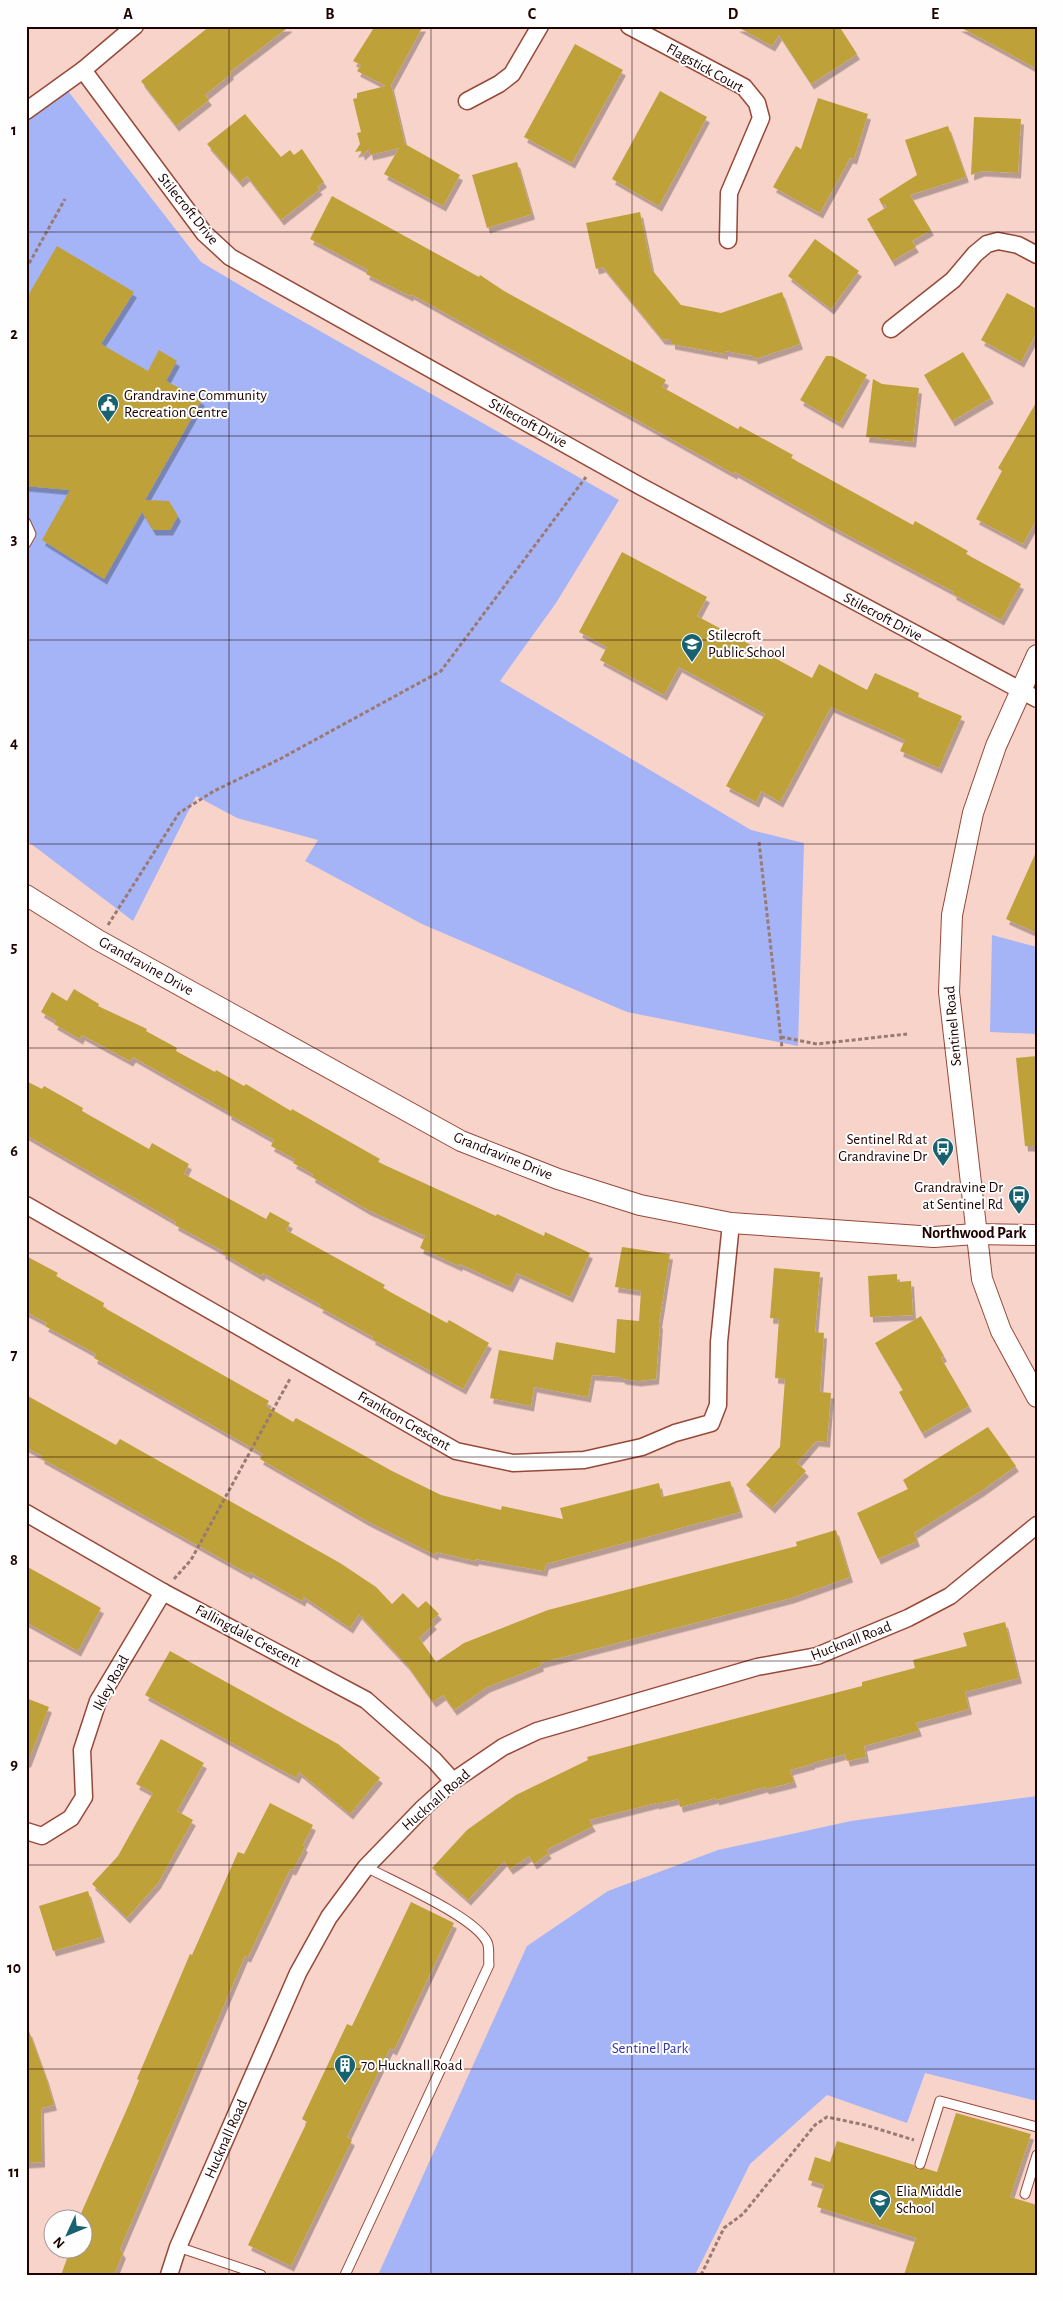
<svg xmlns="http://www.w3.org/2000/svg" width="1063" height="2301" viewBox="0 0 1063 2301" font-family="'Alegreya Sans',sans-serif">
<defs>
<filter id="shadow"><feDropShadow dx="3" dy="5.5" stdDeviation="0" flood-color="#0004"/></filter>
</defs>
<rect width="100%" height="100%" fill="#f8d3ca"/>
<g fill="#a4b4f6">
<path d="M68,91L201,262L258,296L619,500L556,603L500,681L751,830L804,843L798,1046L627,1012L422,924L305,861L318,840L237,818L196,796L133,921L26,840V122Z"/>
<path d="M992,935L1037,947V1034L990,1032Z"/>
<path d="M1037,1796V2101L925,2073L907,2123L827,2095L750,2164L695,2275H378L527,1946L608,1891L718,1850L851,1821Z"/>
</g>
<g fill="#bea138" filter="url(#shadow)">
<path d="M210,26H290L230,72L231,74L205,95L209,100L176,126L141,81Z"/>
<path d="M375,26H423L391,85L405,144L460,175L443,206L384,174L399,148L370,155L369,149L362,155L361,151L355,152L360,144L357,133L361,132L353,99L357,98V93L386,86L357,71L361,65L353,61Z"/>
<path d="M736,26H839L857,54L811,84L779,35L772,46Z"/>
<path d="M958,26H1037V69L997,47Z"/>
<path d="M575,44L623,70L572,163L524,137Z"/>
<path d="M660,91L707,117L659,206L612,179Z"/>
<path d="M818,98L868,114L854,159L850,158L820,213L773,187L796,146L801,149Z"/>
<path d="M245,114L281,157L290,150L294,155L302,149L324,182L317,187L320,189L281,220L247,176L240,182L207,144Z"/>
<path d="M974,117L1021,119L1018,173L982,171L971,175Z"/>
<path d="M948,126L966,177L910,195L931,230L912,241L916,247L892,261L867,219L887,207L885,204L882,205L879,199L917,175L905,140Z"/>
<path d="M517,162L532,214L487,228L472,175Z"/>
<path d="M332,196L479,277L480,275L504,291L666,380L662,387L738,429L740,426L793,455L791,458L913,525L915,521L968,551L966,554L1021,584L1001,620L953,594L954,592L827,524L735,472L734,474L411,294L410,296L366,274L368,270L310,239Z"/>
<path d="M640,212L652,270L681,305L721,313L782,292L800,344L755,359L754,356L725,351V354L672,344V340L662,339L603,267L596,269L586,223Z"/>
<path d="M815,239L859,271L831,309L788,276Z"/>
<path d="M57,246L134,292L101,344L148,371L159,350L177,361L166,381L202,400L145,500L169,501L178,516L170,530H153L142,512L104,579L42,540L70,490L26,486V299Z"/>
<path d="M1007,293L1037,309V332L1021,362L981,340Z"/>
<path d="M963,352L991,398L952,421L924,375Z"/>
<path d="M826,356H832L867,375L840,423L800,400Z"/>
<path d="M873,379L882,384L919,388L913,442L866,437Z"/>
<path d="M1037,401V519L1023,544L976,519L1002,471L998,468Z"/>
<path d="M622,552L707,597L697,616L812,678L819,664L867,690L875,673L919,693L918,697L962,716L939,768L900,751L905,740L831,707L780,802L761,791L756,802L726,786L765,714L679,667L664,695L600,660L607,647L579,632Z"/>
<path d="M1037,850V933L1006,919Z"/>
<path d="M74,989L99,1004L98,1006L147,1029L146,1031L177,1048L176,1051L215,1072L216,1070L244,1086L246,1084L291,1111L292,1109L313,1121L380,1159L378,1162L496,1216L497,1214L544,1236L545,1232L590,1253L570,1297L517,1273L510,1287L460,1264L459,1266L420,1248L425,1236L368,1210L312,1177L313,1174L293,1163L295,1159L271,1146L274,1140L228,1114L229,1112L133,1057L130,1061L82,1035L80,1039L54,1024L56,1021L41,1012L52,992L67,1001Z"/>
<path d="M1037,1056V1146H1025L1016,1058Z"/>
<path d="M26,1081L42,1089L44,1086L83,1108L82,1111L149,1149L152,1143L189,1164L184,1174L266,1219L270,1212L290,1223L286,1230L385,1285L383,1288L447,1323L449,1320L489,1343L463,1389L372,1339L373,1337L319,1307L321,1305L263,1273L261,1276L222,1253L223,1251L175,1225L176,1222L26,1135Z"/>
<path d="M622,1247L670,1254L659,1323H660L656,1379L638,1381L623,1379L621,1377L592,1375L588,1397L534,1387L531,1406L490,1398L499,1350L553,1360L556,1342L615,1353L617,1319L639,1321L641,1291L615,1287Z"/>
<path d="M26,1256L58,1273L56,1276L104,1303L103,1307L269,1401L266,1406L293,1422L296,1418L392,1471L441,1495L501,1510L502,1506L563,1519L560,1508L659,1483L662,1497L730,1481L740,1512L546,1564L544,1571L476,1559L475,1561L436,1552L435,1555L367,1521L260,1459L263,1454L94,1358L96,1354L45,1326L47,1323L26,1312Z"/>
<path d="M774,1268L820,1272L815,1332L824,1333L820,1392L831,1393L827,1442L816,1441L797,1463L806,1471L772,1508L746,1485L780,1447L785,1379L775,1378L779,1319L770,1318Z"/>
<path d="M897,1274V1282L911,1281L913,1315L870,1317L868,1276Z"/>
<path d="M921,1316L944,1356L941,1358L969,1406L922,1433L899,1392L903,1390L875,1343Z"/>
<path d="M26,1395L116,1445L120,1439L340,1563L376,1587L392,1604L403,1593L418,1608L426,1601L439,1614L431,1621L434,1624L419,1638L436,1662L464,1643L548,1610L797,1546L796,1542L836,1530L850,1577L791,1598L540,1663L541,1666L487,1687L454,1710L443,1695L433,1702L407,1665L359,1614L350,1628L304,1597L302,1601L250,1572L249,1574L41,1458L42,1456L26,1447Z"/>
<path d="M988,1427L1016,1466L981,1491L914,1533L917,1541L878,1559L857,1513L908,1489L903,1480Z"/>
<path d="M26,1566L101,1608L78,1651L26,1622Z"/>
<path d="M1005,1622L1019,1678L965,1692L969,1709L916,1723L919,1731L864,1746L866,1757L847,1761L845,1754L812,1763V1764L790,1770L794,1782L766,1789L765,1787L716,1800V1798L680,1807L678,1799L656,1804V1803L589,1820L593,1826L546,1850L549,1853L534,1864L529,1856L510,1869L504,1861L468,1900L432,1868L467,1830L516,1795L588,1760L587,1757L862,1686V1682L915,1668L913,1660L967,1646L963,1633Z"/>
<path d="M170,1651L338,1744L380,1778L350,1814L299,1772L296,1778L145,1695Z"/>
<path d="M26,1698L49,1707L28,1762H26Z"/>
<path d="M161,1739L204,1763L177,1811L193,1820L158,1883L127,1918L92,1884L118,1856L153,1793L136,1784Z"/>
<path d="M270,1803L313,1825L303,1845L305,1847L293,1870L290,1869L248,1957L245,1956L120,2249L123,2253L114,2275H61L68,2256L66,2255L69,2248H82V2218H79L130,2102L139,2080L137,2079L190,1954L192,1955L238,1852L244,1854Z"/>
<path d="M88,1891L102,1937L53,1951L39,1906Z"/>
<path d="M411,1902L454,1923L394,2050L390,2048L347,2137L352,2140L291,2266L248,2245L307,2122L302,2119L347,2024L352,2026Z"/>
<path d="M29,2031L46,2078L54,2105L41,2108L42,2162L26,2163V2032Z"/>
<path d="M956,2113L1031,2134L1010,2197L1037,2205V2275H904L916,2238L817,2207L824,2185L808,2180L815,2157L830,2162L837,2141L914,2165L918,2170L924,2168L937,2172Z"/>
</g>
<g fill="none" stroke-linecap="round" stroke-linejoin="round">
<g stroke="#974938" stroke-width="11">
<g id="service">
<path d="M26,523L31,534L26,543"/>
<path d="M920,2164L940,2101L1037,2127"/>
<path d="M1025,2194L1037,2155"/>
<path d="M178,2247L261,2275"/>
<path d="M345,2275L489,1965C488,1958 490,1948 487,1942C474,1916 394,1882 366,1867"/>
</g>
</g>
<g stroke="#974938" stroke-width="19">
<g id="minor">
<path d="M629,26L744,87L757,103L761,118L729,193L728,240"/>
<path d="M83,70L204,233L230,257L640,486L1037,699"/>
<path d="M467,101L499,84L512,74L540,26"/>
<path d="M26,111L83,70L135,26"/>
<path d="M891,329L953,280L975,254L987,244L998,241L1018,245L1037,255"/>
<path d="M26,1205L456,1451L513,1463L584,1460L642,1447L675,1433L711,1423L718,1405L719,1342L731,1223"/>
<path d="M26,1513L163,1592L366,1700L434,1760L453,1781"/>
<path d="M26,1831L42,1836L71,1818L84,1797L82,1750L98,1701L163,1592"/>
<path d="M169,2275L178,2247L298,1973L329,1917L366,1867L422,1809L453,1781L503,1747L537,1731L757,1667L817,1656L908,1618L950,1596L1037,1525"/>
</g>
</g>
<g stroke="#974938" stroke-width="22">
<g id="tertiary">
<path d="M1037,655L996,746L973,813L952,915L949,992L982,1279L1001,1331L1037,1397"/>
<path d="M26,895L98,940L461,1141L558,1179L640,1205L731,1223L934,1237L975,1234L1037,1235"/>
</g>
</g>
<g stroke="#9b7973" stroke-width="3" stroke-dasharray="4 2.5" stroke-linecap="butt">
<path d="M26,269L65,199"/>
<path d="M759,842L782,1048"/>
<path d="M108,925L179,813L214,791L280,759L441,671L586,477"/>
<path d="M781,1037L817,1044L907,1034"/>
<path d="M174,1579L191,1560L291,1377"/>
<path d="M701,2275L724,2228L743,2214L815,2125L827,2117L865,2125L914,2140"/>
</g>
<use href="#service" stroke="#fff" stroke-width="9"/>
<use href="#minor" stroke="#fff" stroke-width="16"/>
<use href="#tertiary" stroke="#fff" stroke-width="20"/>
</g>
<path fill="none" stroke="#1e0200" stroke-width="1" stroke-opacity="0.55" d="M229,26V2275M431,26V2275M632,26V2275M834,26V2275M26,232H1037M26,436H1037M26,640H1037M26,844H1037M26,1048H1037M26,1253H1037M26,1457H1037M26,1661H1037M26,1865H1037M26,2069H1037"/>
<defs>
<g id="civic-pin" transform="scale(1.125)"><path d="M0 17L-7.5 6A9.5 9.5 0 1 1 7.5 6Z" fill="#186270" stroke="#fefefe"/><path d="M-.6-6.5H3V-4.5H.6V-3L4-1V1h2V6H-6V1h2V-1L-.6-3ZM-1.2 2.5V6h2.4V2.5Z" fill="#fff"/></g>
<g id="school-pin" transform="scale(1.125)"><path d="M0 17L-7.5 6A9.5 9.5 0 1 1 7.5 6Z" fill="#186270" stroke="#fefefe"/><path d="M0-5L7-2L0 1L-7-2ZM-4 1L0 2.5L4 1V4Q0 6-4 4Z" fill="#fff"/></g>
<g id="bus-pin" transform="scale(1.125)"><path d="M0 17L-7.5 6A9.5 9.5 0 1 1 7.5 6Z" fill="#186270" stroke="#fefefe"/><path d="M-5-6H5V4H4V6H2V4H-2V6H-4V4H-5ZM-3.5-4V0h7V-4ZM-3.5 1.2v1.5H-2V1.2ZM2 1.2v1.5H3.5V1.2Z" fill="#fff"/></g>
<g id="building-pin" transform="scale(1.125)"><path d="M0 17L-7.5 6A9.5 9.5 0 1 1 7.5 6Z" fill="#186270" stroke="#fefefe"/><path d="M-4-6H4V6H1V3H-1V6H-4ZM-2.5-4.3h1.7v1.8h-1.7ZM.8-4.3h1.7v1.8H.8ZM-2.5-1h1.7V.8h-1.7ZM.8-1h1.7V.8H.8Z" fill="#fff"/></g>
</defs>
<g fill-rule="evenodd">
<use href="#civic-pin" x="108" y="404"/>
<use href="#school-pin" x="692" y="644"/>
<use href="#bus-pin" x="943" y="1148"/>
<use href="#bus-pin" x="1019" y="1196"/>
<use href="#building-pin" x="345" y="2065"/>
<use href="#school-pin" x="880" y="2200"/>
</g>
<g text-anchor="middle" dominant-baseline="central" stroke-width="4" stroke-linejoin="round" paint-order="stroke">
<g font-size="15" fill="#1e0200" stroke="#fefefe">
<text transform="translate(705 68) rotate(29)">Flagstick Court</text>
<text transform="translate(188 209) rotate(51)">Stilecroft Drive</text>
<text transform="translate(528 423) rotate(29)">Stilecroft Drive</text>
<text transform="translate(883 617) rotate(28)">Stilecroft Drive</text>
<text transform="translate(146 966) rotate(29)">Grandravine Drive</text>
<text transform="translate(953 1026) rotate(-95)">Sentinel Road</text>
<text transform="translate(503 1156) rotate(22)">Grandravine Drive</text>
<text transform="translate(404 1421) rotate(30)">Frankton Crescent</text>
<text transform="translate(248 1636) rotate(28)">Fallingdale Crescent</text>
<text transform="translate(851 1641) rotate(-21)">Hucknall Road</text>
<text transform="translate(111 1683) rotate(-62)">Ikley Road</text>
<text transform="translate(436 1800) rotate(-41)">Hucknall Road</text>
<text transform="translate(226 2139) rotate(-66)">Hucknall Road</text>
</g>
<g font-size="15" fill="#1e0200" stroke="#fefefe" text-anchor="start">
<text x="124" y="395">Grandravine Community<tspan x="124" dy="17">Recreation Centre</tspan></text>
<text x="708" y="635">Stilecroft<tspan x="708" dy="17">Public School</tspan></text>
<text x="927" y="1139" text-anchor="end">Sentinel Rd at<tspan x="927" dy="17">Grandravine Dr</tspan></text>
<text x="1003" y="1187" text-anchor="end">Grandravine Dr<tspan x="1003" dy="17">at Sentinel Rd</tspan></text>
<text x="361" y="2065">70 Hucknall Road</text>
<text x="896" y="2191">Elia Middle<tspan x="896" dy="17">School</tspan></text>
</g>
<g font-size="15" fill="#3235ae" stroke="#fefefe">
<text x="650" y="2048">Sentinel Park</text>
</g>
<g font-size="16" font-weight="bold" fill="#1e0200" stroke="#fefefe">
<text x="974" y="1233">Northwood Park</text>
</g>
</g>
<rect width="1063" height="2301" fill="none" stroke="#fefefe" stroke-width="55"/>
<g transform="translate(68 2234) rotate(226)"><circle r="24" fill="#fefefe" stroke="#a49998"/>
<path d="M0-4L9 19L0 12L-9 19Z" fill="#186270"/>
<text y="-8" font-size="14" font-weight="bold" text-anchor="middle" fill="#1e0200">N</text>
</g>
<rect x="28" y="28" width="1008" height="2246" fill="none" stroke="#1e0200" stroke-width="2"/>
<g font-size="16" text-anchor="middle" font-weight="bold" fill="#1e0200">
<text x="128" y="19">A</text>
<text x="330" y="19">B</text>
<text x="532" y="19">C</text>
<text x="733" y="19">D</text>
<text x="935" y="19">E</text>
<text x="14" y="135">1</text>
<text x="14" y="339">2</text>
<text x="14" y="544">3</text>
<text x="14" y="748">4</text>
<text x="14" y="952">5</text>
<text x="14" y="1156">6</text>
<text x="14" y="1360">7</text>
<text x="14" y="1565">8</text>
<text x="14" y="1769">9</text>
<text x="14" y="1973">10</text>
<text x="14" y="2177">11</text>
</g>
</svg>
